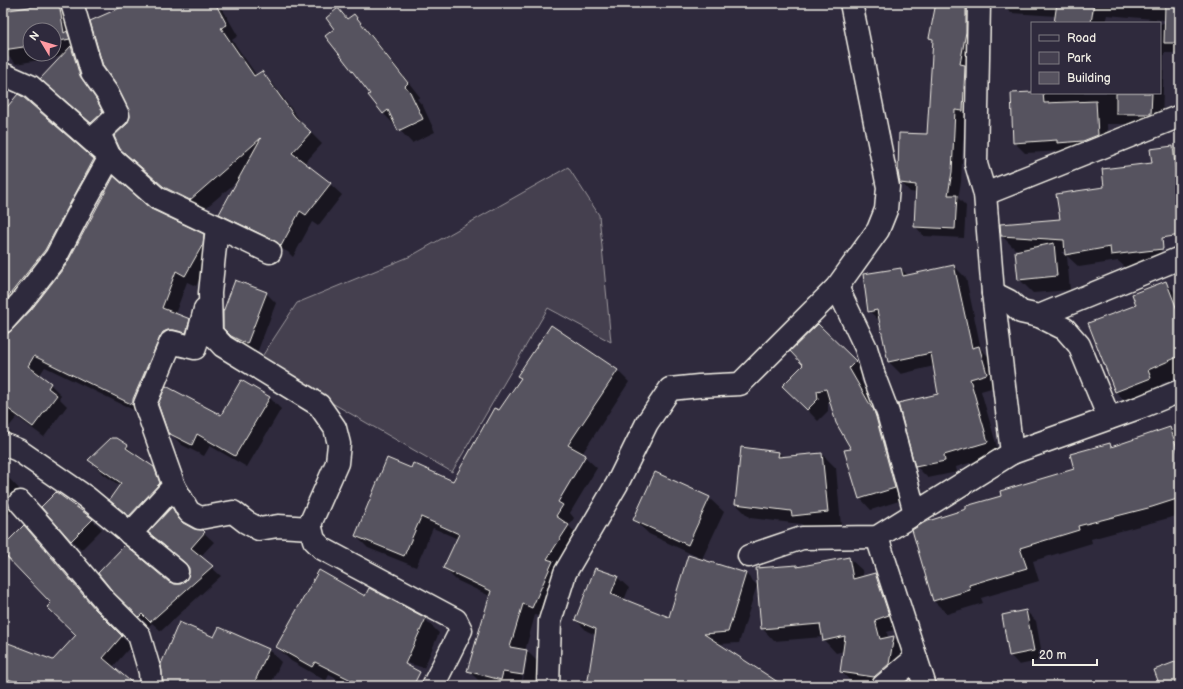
<svg xmlns="http://www.w3.org/2000/svg" width="1183" height="689" viewBox="0 0 1183 689" font-family="'Balsamiq Sans',sans-serif">
<rect width="100%" height="100%" fill="#2f2a3d"/>
<filter id="ink" filterUnits="userSpaceOnUse"><feTurbulence type="fractalNoise" baseFrequency=".025" numOctaves="2"/><feDisplacementMap in="SourceGraphic" scale="8" xChannelSelector="R" yChannelSelector="G"/><feConvolveMatrix kernelMatrix="1 2 1 2 8 2 1 2 1" color-interpolation-filters="sRGB"/></filter>
<g filter="url(#ink)">
<path fill="#454050" stroke="#9c989c" d="M568,167L599,215L611,342L548,308L452,472L259,361L297,303L411,256Z"/>
<g fill="#0007" fill-rule="evenodd">
<path d="M59,3L73,17L106,110L101,132L51,88L63,56L16,64L3,51V12ZM30,30H54V54H30Z"/>
<path d="M134,3H219L238,36L232,40L257,76L262,72L273,84L304,126L322,144L304,164L330,184L342,195L318,226L312,222L293,257L288,252L232,226L221,214L240,179L202,211L177,199L121,148L128,124L131,117Z"/>
<path d="M937,3H966L976,13L972,120L964,119L961,182L958,198L966,206L964,238L924,236L915,226L917,193L910,192L901,182L928,135L934,41L930,38Z"/>
<path d="M1000,3H1166L1164,20L1107,15L1105,23H1055L1056,16L1011,13Z"/>
<path d="M338,10L348,19L354,15L366,28L420,97L417,99L423,106L435,132L412,143L384,114L369,96L371,94L336,29Z"/>
<path d="M1174,20H1180V53H1164L1162,124H1107L1108,146L1066,151L1025,153L1014,142L1035,93H1160V24Z"/>
<path d="M23,97L105,171L3,327V109L5,111Z"/>
<path d="M1173,147L1180,155V242L1151,191L1139,197L1166,263L1125,267L1118,261L1079,267L1067,256L1070,290L1033,293L1019,279L1025,250L1015,249L1002,236L1061,219L1105,187L1153,164ZM1061,252H1065L1066,256Z"/>
<path d="M151,210L203,235L214,246L213,255L196,286L187,282L175,314L189,320L200,330L180,340L144,415L45,367L39,376L50,384L61,395L59,398L67,406L44,437L17,417L7,429L14,436L3,447V335H7Z"/>
<path d="M954,266L966,278L981,349L991,359L998,386L981,391L999,454L956,467L957,472L928,478L916,466L940,395L934,366L901,374L889,362L881,322L869,311L901,269L909,276Z"/>
<path d="M1165,282L1180,297V376L1161,384L1164,392L1130,406L1116,392L1090,324L1137,305Z"/>
<path d="M266,293L276,303L257,353L242,346L232,336Z"/>
<path d="M818,325L866,373L860,379L881,418L905,499L871,510L860,498L852,450L831,402H828V411L818,421L784,386L804,365Z"/>
<path d="M617,370L629,382L582,454L597,468L570,513L574,518L569,526L580,538L544,619L535,615L525,651H527L539,663L535,686L515,684L514,686H493L480,682L468,670L490,596L456,580L444,568L458,539L433,528L416,567L368,548L356,536L411,470L453,483L522,379L518,376ZM583,458H585L556,507L554,505ZM525,659H527L523,680H522Z"/>
<path d="M269,397L281,409L247,467L210,446L204,456L182,445L169,432L221,417Z"/>
<path d="M1170,428L1180,438V515L1091,539L1092,543L1033,561L1039,581L981,598L983,603L947,614L934,601L913,531L1075,470L1110,444L1112,447Z"/>
<path d="M127,446L139,458L154,468L167,482L143,529L124,513L111,500L120,486L102,473L90,460Z"/>
<path d="M778,452L784,458L822,454L836,468L841,526L807,529L801,524L750,518L736,504Z"/>
<path d="M3,472L27,497L3,520Z"/>
<path d="M56,493L92,520L102,529L81,550L72,540Z"/>
<path d="M709,498L724,512L702,559L649,534L634,520Z"/>
<path d="M172,508L181,518L185,525L194,530L202,531L214,542L200,557L221,576L161,631L152,623L149,626L115,592L169,583L175,585H181L187,581L190,574L189,566L150,532Z"/>
<path d="M24,527L105,620L131,646L112,668L133,686H12L3,682V650L54,662L77,635L52,603L3,551V548Z"/>
<path d="M849,558L862,570L863,577L875,574L888,587L901,628L887,632L888,638L893,637L906,649L891,686H867L853,684L841,671L844,651L836,653L824,640L823,637L774,641L762,628L797,566L798,567Z"/>
<path d="M745,573L757,585L739,643L719,644L782,686H590L596,635L587,631L576,620L617,577L629,588L624,600L670,618Z"/>
<path d="M365,598L425,619L439,633L424,668L380,655L375,671L416,686H350L329,675L326,681L291,661L277,647Z"/>
<path d="M1026,611L1036,621L1043,660L1019,665L1010,655Z"/>
<path d="M219,628L269,650L281,662L270,686H173L215,638Z"/>
</g>
<g fill="#56525f" stroke="#f4f1e8">
<path d="M55,3H59L64,33L67,31L70,39L54,42V30H30V46L3,50V11Z"/>
<path d="M131,3H215L227,25L221,28L254,76L262,71L295,117L311,132L292,153L331,183L306,215L300,211L281,246L275,241L219,214L261,138L190,200L164,187L120,149L114,136L127,124L130,117L129,110L117,86L103,66L90,21Z"/>
<path d="M936,3H966V32L960,64L965,65L963,111L955,110L952,172L948,195H957L955,229L914,227L916,185L900,183L898,172L899,133L927,134L933,39L929,38Z"/>
<path d="M1057,3H1094L1091,23H1054Z"/>
<path d="M1165,3H1180V43H1164Z"/>
<path d="M338,8L347,19L354,14L408,83L405,86L410,92L423,119L398,131L388,110L383,114L368,95L370,94L325,36L334,29L326,18Z"/>
<path d="M71,46L80,76L96,99L103,112L91,123L40,79Z"/>
<path d="M1032,92L1043,93L1044,103L1096,101L1098,135L1083,141L1057,143V140L1013,143L1011,93Z"/>
<path d="M1116,93H1152L1151,114H1116Z"/>
<path d="M18,94L23,97L94,159L45,250L3,303V112Z"/>
<path d="M1173,146L1180,211V235L1162,238L1163,249L1111,255L1110,247L1065,255L1064,240L1001,236L1000,224L1060,219L1056,194L1104,187L1102,169L1152,163L1150,149Z"/>
<path d="M114,176L151,209L204,234L203,244L185,276L176,271L162,308L190,319L187,330L186,333L174,330H168L163,332L160,337L133,399V405L34,356L28,366L51,383L48,388L57,395L33,427L3,405V334H7L12,330L31,310L66,265Z"/>
<path d="M1054,243L1057,276L1018,280L1015,251Z"/>
<path d="M954,265L972,348L979,346L987,374L970,379L988,442L944,455L945,461L915,467L898,403L938,394L931,353L888,362L877,310L868,312L863,274L901,268L903,276Z"/>
<path d="M235,280L267,292L247,344L231,336L223,328V312Z"/>
<path d="M1166,281L1180,317V356L1148,370L1151,378L1115,392L1088,323L1136,305L1132,294Z"/>
<path d="M818,324L856,361L849,368L872,408H873L876,417L895,488L859,499L844,450L851,449L836,423L826,389L817,391L818,399L807,410L782,386L803,365L790,351Z"/>
<path d="M551,325L618,370L568,445L586,455L558,502L563,505L556,516L569,525L547,559L553,561L532,608L523,604L510,647L527,650L523,675L503,672L501,680L467,671L491,591L443,568L459,534L421,517L404,556L355,536L387,458L411,468L413,463L453,481L494,408L499,410L521,378L517,376Z"/>
<path d="M241,380L270,397L235,456L197,434L192,445L168,433L158,404L166,386L221,415Z"/>
<path d="M1170,427L1180,457V498L1152,507L1078,526L1079,530L1020,548L1027,568L969,585L970,590L933,601L912,530L925,522L966,509V506L1001,496L1000,491L1074,469L1070,454L1110,443L1111,447Z"/>
<path d="M111,438H117L128,445L126,448L154,467L160,483L129,516L109,500L121,483L88,460Z"/>
<path d="M741,447L779,452L778,457L822,453L828,512L792,516L791,511L735,504Z"/>
<path d="M655,472L710,497L688,545L633,520Z"/>
<path d="M56,492L93,519L71,541L41,507Z"/>
<path d="M172,507L178,518L183,523L194,529L203,530L205,532L191,548L213,566L150,622L142,614L139,617L114,593L98,573L125,545L169,582L175,584H181L186,580L189,574V568L185,563L148,532Z"/>
<path d="M24,525L95,609L122,636L103,658L136,686H26L3,677V641L53,660L76,635L47,607L51,603L3,553V546Z"/>
<path d="M688,555L746,573L728,632L704,634L784,686H587L596,629L575,620L595,568L618,576L611,594L669,617Z"/>
<path d="M849,557L853,579L875,573L889,615L875,620L880,639L894,636L889,664L874,677L840,672L845,636L823,641L820,624L761,629L756,568L797,565V567Z"/>
<path d="M319,570L365,596L369,588L426,618L405,664L420,672L413,686H363L315,662L312,667L276,647Z"/>
<path d="M1026,610L1034,651L1009,656L1002,615Z"/>
<path d="M179,622L214,637L219,627L269,649L253,686H163L161,664Z"/>
<path d="M1180,660V686H1160L1154,670Z"/>
</g>
<g fill="none" stroke-linecap="round" stroke-linejoin="round">
<g stroke="#f4f1e8" stroke-width="25">
<g id="minor">
<path d="M979,3L976,164L985,194L993,293L1012,453"/>
<path d="M3,74L30,86L157,198L270,252"/>
<path d="M985,194L1180,116"/>
<path d="M217,227L210,293L211,333L223,346L319,405L335,428L339,444L337,463L310,524L314,540L323,549L456,620L461,630L433,686"/>
<path d="M837,287L866,348L875,379L888,413L915,513"/>
<path d="M993,293L1009,301L1021,312L1039,316L1180,258"/>
<path d="M1039,316L1065,329L1079,345L1109,418"/>
<path d="M3,322L21,302L56,257L82,207L110,157L99,133L118,115L107,93L92,72L72,3"/>
<path d="M3,444L18,450L86,497L177,572"/>
<path d="M174,486L189,512L200,518L233,512L246,522L259,529L278,526L311,528"/>
<path d="M20,502L53,539L105,601L139,635L150,672L151,686"/>
<path d="M130,534L174,486L145,404L171,342L195,348L205,309"/>
<path d="M877,537L925,686"/>
<path d="M749,556L802,538L877,537L1012,453L1141,407L1180,391"/>
<path d="M548,686L550,621L565,573L617,484L647,423L670,389L699,386L740,384L837,287L878,230L886,210L888,187L851,3"/>
<path d="M883,686L916,658"/>
</g>
</g>
<use href="#minor" stroke="#2f2a3d" stroke-width="22"/>
</g>
</g>
<rect width="1183" height="689" fill="none" stroke="#2f2a3d" stroke-width="16"/>
<rect x="8" y="8" width="1167" height="673" fill="none" stroke="#f4f1e8" stroke-width="1.5" filter="url(#ink)"/>
<rect x="1031" y="22" width="130" height="72" fill="#2f2a3d" stroke="#7e7a81"/>
<rect x="1039" y="35" width="20" height="6" fill="#2f2a3d" stroke="#7e7a81"/>
<text x="1067" y="42" font-size="12" fill="#f4f1e8">Road</text>
<rect x="1039" y="52" width="20" height="12" fill="#454050" stroke="#7e7a81"/>
<text x="1067" y="62" font-size="12" fill="#f4f1e8">Park</text>
<rect x="1039" y="72" width="20" height="12" fill="#56525f" stroke="#7e7a81"/>
<text x="1067" y="82" font-size="12" fill="#f4f1e8">Building</text>
<g transform="translate(42 42) rotate(308)"><circle r="19" fill="#2f2a3d" stroke="#7e7a81"/>
<path d="M0-3L7 15L0 10L-7 15Z" fill="#ff9aa2"/>
<text y="-6" font-size="11" font-weight="bold" text-anchor="middle" fill="#f4f1e8">N</text>
</g>
<path d="M1033 659v6h64v-6" fill="none" stroke="#f4f1e8" stroke-width="2"/>
<text x="1039" y="659" font-size="12" fill="#f4f1e8" stroke="#2f2a3d" stroke-width="3" paint-order="stroke">20 m</text>
</svg>
